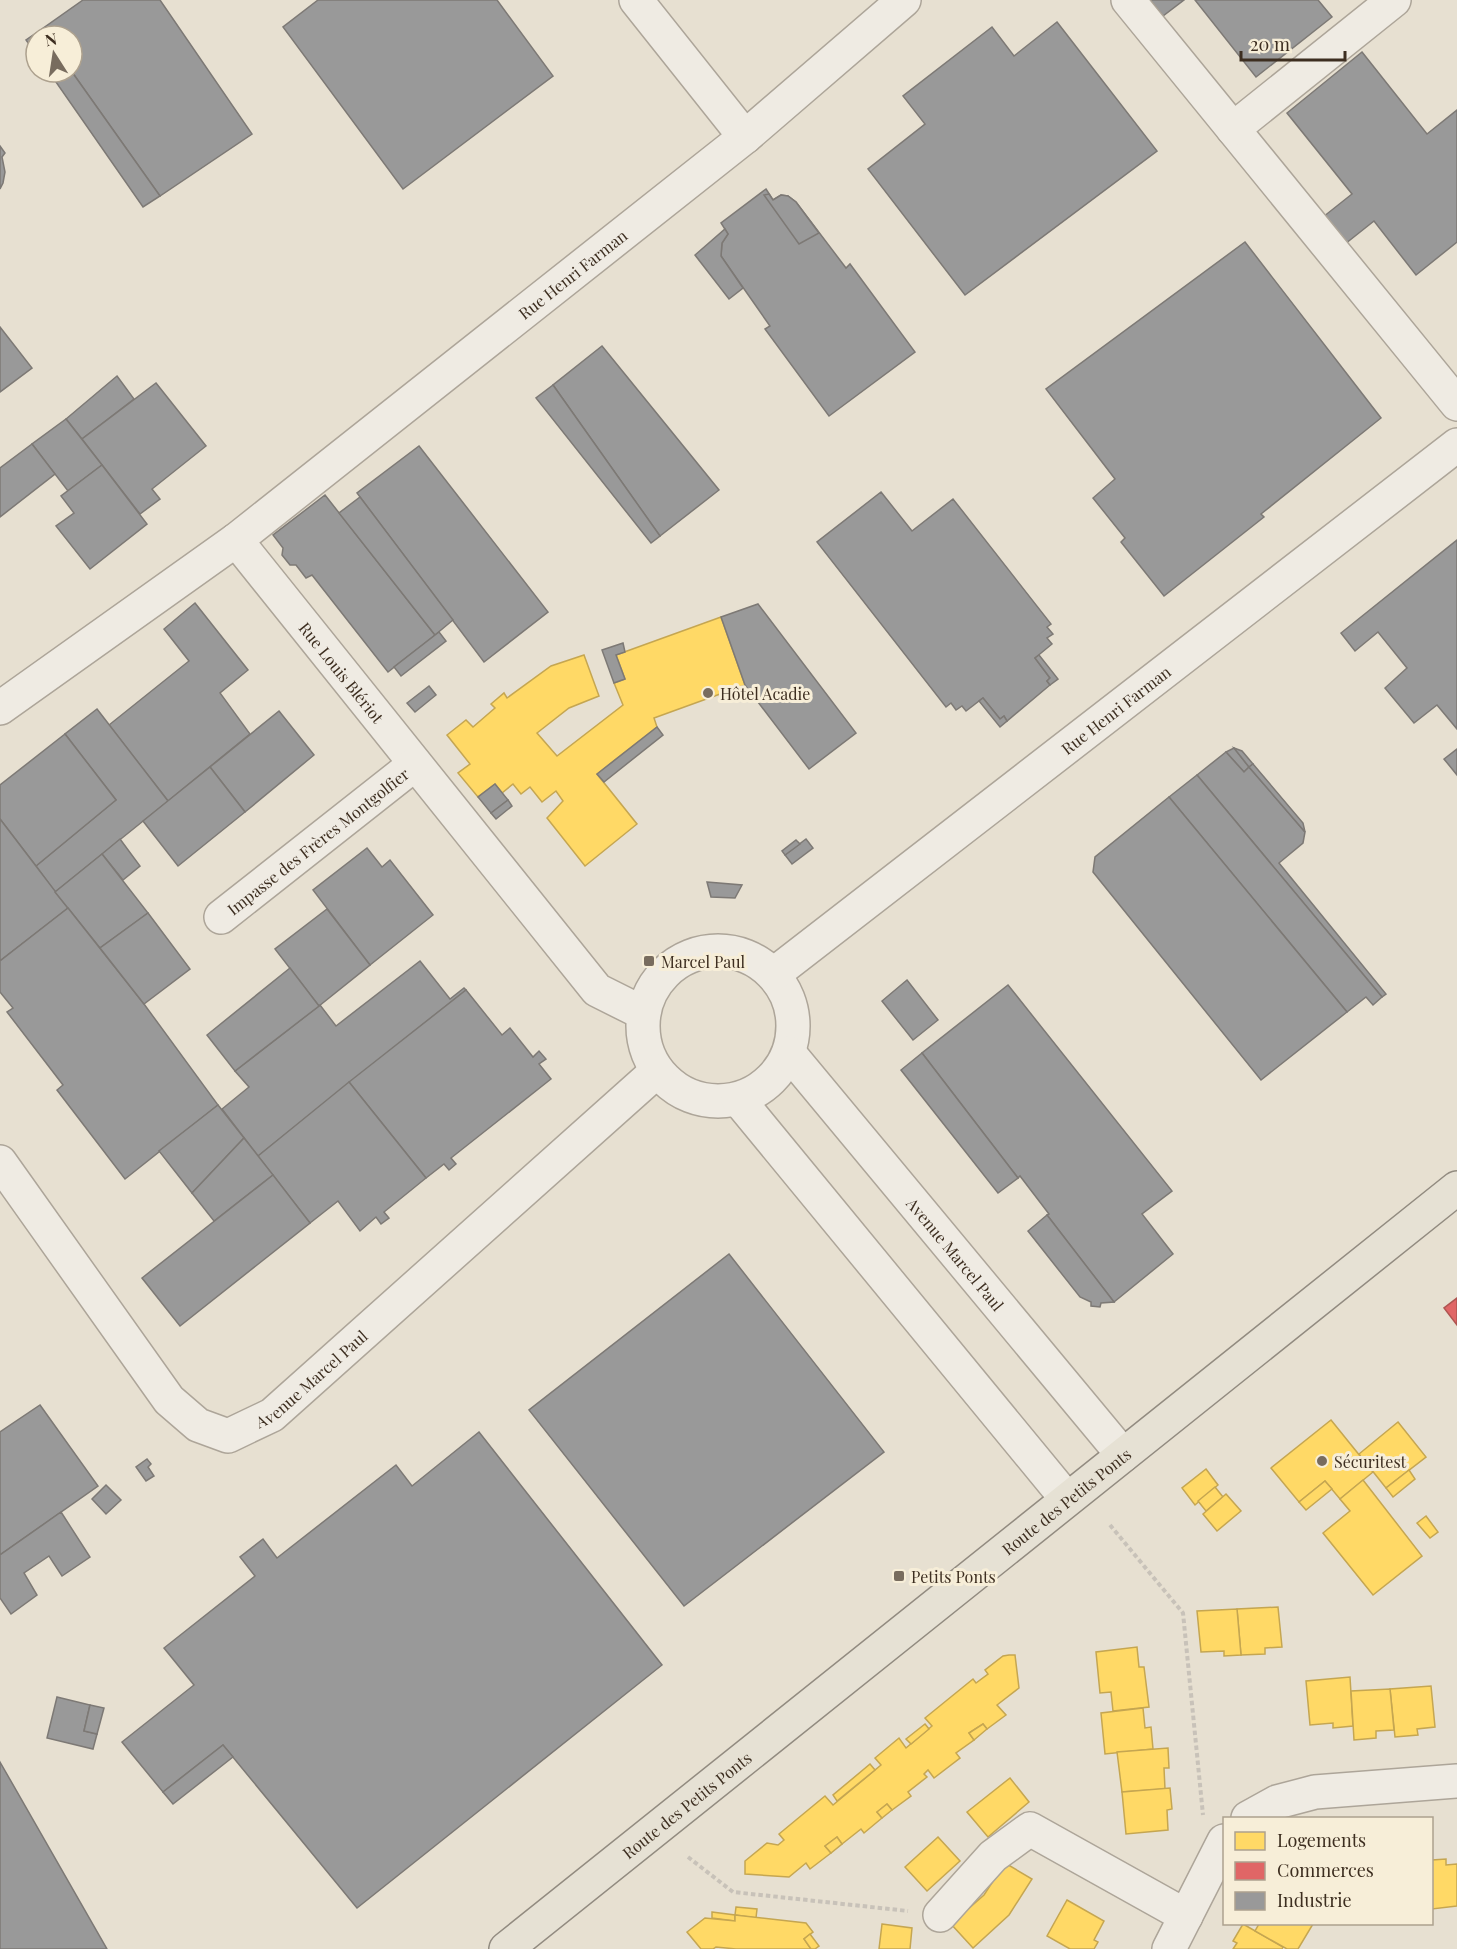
<svg xmlns="http://www.w3.org/2000/svg" width="1457" height="1949" viewBox="0 0 1457 1949" font-family="'Playfair Display',serif">
<rect width="100%" height="100%" fill="#e7e0d1"/>
<g fill="#ffd966" stroke="#c5a651" stroke-width="1.5">
<path d="M721,617L745,685L654,718L657,727L597,774L637,824L585,866L547,818L563,801L556,791L542,802L530,787L521,794L513,784L502,793L495,784L478,797L458,773L470,764L447,735L466,720L473,727L495,708L491,704L504,693L507,698L551,666L584,655L599,696L569,708L537,733L557,756L623,705L614,683L625,679L616,655Z"/>
<path d="M1331,1420L1373,1472L1340,1499L1325,1481L1299,1502L1271,1468Z"/>
<path d="M1398,1422L1426,1457L1386,1488L1359,1454Z"/>
<path d="M1206,1469L1218,1485L1195,1505L1182,1488Z"/>
<path d="M1409,1470L1415,1479L1393,1497L1386,1488Z"/>
<path d="M1363,1480L1422,1556L1373,1595L1323,1533L1350,1511L1340,1499Z"/>
<path d="M1325,1481L1332,1489L1306,1510L1299,1502Z"/>
<path d="M1215,1487L1223,1497L1206,1511L1198,1501Z"/>
<path d="M1226,1494L1241,1511L1217,1531L1203,1514Z"/>
<path d="M1426,1516L1438,1532L1430,1538L1417,1523Z"/>
<path d="M1278,1607L1282,1647L1265,1648V1654L1241,1655L1237,1609Z"/>
<path d="M1237,1609L1241,1655L1224,1656V1651L1201,1652L1197,1611Z"/>
<path d="M1137,1647L1139,1667H1144L1149,1707L1113,1711L1111,1692L1100,1693L1096,1652Z"/>
<path d="M1009,1655H1015L1019,1688L997,1705L1006,1715L987,1729L983,1724L969,1733L974,1740L956,1753L960,1758L934,1778L928,1770L924,1774L927,1777L908,1792L911,1796L892,1810L887,1804L877,1812L882,1818L864,1833L861,1829L842,1844L837,1837L825,1846L831,1853L810,1869L806,1863L789,1877L745,1874V1861L767,1843L778,1845L784,1840L779,1834L825,1796L833,1805L881,1765L875,1758L899,1738L906,1748L932,1726L925,1718L973,1679L976,1683L988,1674L985,1670L1003,1656Z"/>
<path d="M1350,1677L1353,1726L1333,1728V1723L1310,1725L1306,1681Z"/>
<path d="M1431,1686L1435,1727L1417,1729L1418,1735L1395,1737L1390,1689Z"/>
<path d="M1390,1689L1394,1730L1376,1731V1738L1354,1740L1351,1691Z"/>
<path d="M1143,1708L1145,1728L1151,1727L1153,1749L1105,1754L1101,1713Z"/>
<path d="M925,1724L929,1729L911,1744L906,1739Z"/>
<path d="M983,1724L987,1729L974,1740L969,1733Z"/>
<path d="M1168,1748L1169,1768H1164L1165,1789L1122,1792L1117,1752Z"/>
<path d="M870,1764L875,1770L837,1801L833,1795Z"/>
<path d="M1010,1778L1029,1802L988,1837L967,1812Z"/>
<path d="M1170,1788L1172,1809L1167,1810L1168,1830L1126,1834L1122,1792Z"/>
<path d="M887,1804L892,1810L882,1818L877,1812Z"/>
<path d="M837,1837L842,1844L831,1853L825,1846Z"/>
<path d="M938,1837L960,1861L927,1891L905,1867Z"/>
<path d="M1446,1859V1865L1457,1864V1906L1432,1909V1860Z"/>
<path d="M1005,1863L1032,1879L1009,1915L973,1948L951,1924L984,1895Z"/>
<path d="M1067,1900L1104,1921L1094,1940L1098,1942L1094,1949H1070L1047,1936Z"/>
<path d="M736,1907L757,1909L756,1918L735,1915Z"/>
<path d="M712,1912L735,1915V1921L712,1918Z"/>
<path d="M735,1915L806,1923L813,1932L804,1939L811,1949H736L716,1947L713,1949H701L687,1932L705,1918L735,1921Z"/>
<path d="M882,1924L912,1928L910,1949H879Z"/>
<path d="M1243,1924L1283,1947L1282,1949H1233L1237,1943L1233,1941Z"/>
<path d="M1259,1924H1313L1298,1949H1287L1255,1931Z"/>
<path d="M810,1934L819,1946L815,1949H811L804,1939Z"/>
</g>
<path fill="#e06666" stroke="#af5551" stroke-width="1.5" d="M1457,1298V1325L1444,1308Z"/>
<g fill="#999" stroke="#7d7975" stroke-width="1.5">
<path d="M83,0H160L252,134L160,196L72,72V36H47L42,29Z"/>
<path d="M318,0H497L553,76L403,189L283,27Z"/>
<path d="M1150,0H1184L1163,16Z"/>
<path d="M1195,0H1318L1332,17L1256,77Z"/>
<path d="M1057,22L1157,151L965,295L868,169L925,124L903,96L992,27L1014,56Z"/>
<path d="M42,29L47,36H36V54L26,40Z"/>
<path d="M1362,52L1427,134L1457,110V242L1416,275L1374,221L1345,244L1323,217L1352,194L1287,113Z"/>
<path d="M49,72H72L160,196L143,207Z"/>
<path d="M0,146L5,153L2,157L5,172L3,183L0,189Z"/>
<path d="M766,189L773,200L781,195L788,196L796,202L846,268L850,264L915,352L829,416L765,329L770,326L721,256L722,243L728,234L721,223Z"/>
<path d="M769,194L773,200L781,195L788,196L796,202L819,233L799,244L764,195Z"/>
<path d="M725,229L728,234L722,243L721,256L743,288L729,299L695,255Z"/>
<path d="M1245,242L1381,418L1261,514L1264,517L1164,596L1121,542L1125,538L1093,498L1115,479L1046,389Z"/>
<path d="M0,327L32,368L0,392Z"/>
<path d="M602,346L719,490L660,536L553,385Z"/>
<path d="M117,376L134,399L82,439L66,419Z"/>
<path d="M156,383L206,446L152,489L160,499L140,514L82,439Z"/>
<path d="M553,385L660,536L651,543L536,398Z"/>
<path d="M66,419L102,465L68,491L32,444Z"/>
<path d="M32,444L55,474L0,517V468Z"/>
<path d="M419,446L548,612L484,662L357,493Z"/>
<path d="M102,465L147,524L90,569L56,526L74,513L61,496Z"/>
<path d="M881,492L912,531L953,499L1051,624L1047,627L1053,634L1047,638L1052,644L1035,658L1050,678L1047,681L1050,685L1007,721L1004,716L1000,719L983,698L966,711L962,706L956,710L951,703L946,707L817,542Z"/>
<path d="M325,495L435,635L388,672L312,575L306,578L296,565H290L282,555L283,548L273,535Z"/>
<path d="M360,497L453,620L435,635L339,513Z"/>
<path d="M1457,540V729L1437,705L1414,723L1385,688L1407,668L1378,632L1355,651L1341,633Z"/>
<path d="M195,603L248,670L220,693L250,734L168,801L109,725L189,661L164,629Z"/>
<path d="M758,604L856,733L809,769L745,685L721,617Z"/>
<path d="M439,632L446,641L401,676L394,667Z"/>
<path d="M623,643L625,652L616,655L625,679L614,683L602,650Z"/>
<path d="M1039,655L1058,679L1050,685L1047,681L1050,678L1035,658Z"/>
<path d="M429,686L436,695L415,712L407,703Z"/>
<path d="M983,698L1000,719L1004,716L1007,721L1000,727L979,701Z"/>
<path d="M97,709L168,801L55,892L36,866L116,800L65,734Z"/>
<path d="M279,711L314,755L245,812L210,767Z"/>
<path d="M657,727L663,735L604,782L597,774Z"/>
<path d="M65,734L116,800L36,866L0,819V785Z"/>
<path d="M1234,748L1249,767L1244,772L1226,752Z"/>
<path d="M1234,748L1242,751L1253,764L1249,767Z"/>
<path d="M1457,749V775L1444,759Z"/>
<path d="M1226,752L1244,772L1249,767L1305,832L1303,843L1279,863L1386,994L1382,997L1197,775Z"/>
<path d="M1253,764L1303,823L1305,832L1249,767Z"/>
<path d="M210,767L245,812L178,866L143,821Z"/>
<path d="M1197,775L1382,997L1373,1005L1366,997L1347,1012L1169,797Z"/>
<path d="M495,784L508,800L491,813L478,797Z"/>
<path d="M1169,797L1347,1012L1261,1080L1093,872L1095,857Z"/>
<path d="M508,800L512,806L496,819L491,813Z"/>
<path d="M0,819L68,908L0,961Z"/>
<path d="M120,839L140,866L123,880L102,854Z"/>
<path d="M806,839L813,848L792,864L785,855Z"/>
<path d="M796,840L800,844L785,855L782,851Z"/>
<path d="M367,848L382,867L390,860L433,915L370,965L313,890Z"/>
<path d="M102,854L148,913L100,948L55,892Z"/>
<path d="M707,882L742,885L735,898L711,897Z"/>
<path d="M68,908L144,1004L218,1105L125,1179L57,1090L63,1085L7,1012L13,1008L0,992V961Z"/>
<path d="M327,909L370,965L319,1006L275,949Z"/>
<path d="M148,913L190,969L144,1004L100,948Z"/>
<path d="M420,961L450,999L464,988L466,990L258,1156L222,1109L249,1087L235,1071L320,1005L336,1026Z"/>
<path d="M290,968L319,1006L235,1071L207,1035Z"/>
<path d="M907,980L938,1020L913,1040L882,1001Z"/>
<path d="M1008,985L1172,1191L1142,1214L1173,1254L1114,1302L1047,1215L1049,1214L1020,1176L1018,1178L922,1053Z"/>
<path d="M466,990L502,1035L510,1028L533,1057L539,1051L546,1059L539,1064L551,1079L451,1158L456,1164L449,1170L444,1164L426,1178L349,1082Z"/>
<path d="M922,1053L1018,1178L998,1193L901,1070Z"/>
<path d="M349,1082L426,1178L384,1212L389,1218L381,1224L376,1217L360,1231L338,1201L310,1223L258,1156Z"/>
<path d="M218,1105L244,1138L192,1193L159,1151Z"/>
<path d="M244,1138L273,1175L214,1221L192,1193Z"/>
<path d="M273,1175L310,1223L180,1326L142,1278Z"/>
<path d="M1047,1215L1114,1302L1101,1303L1100,1307L1091,1306V1302L1080,1297L1028,1231Z"/>
<path d="M729,1254L884,1452L684,1606L529,1410Z"/>
<path d="M40,1405L98,1486L0,1555V1432Z"/>
<path d="M479,1432L662,1665L357,1908L223,1745L163,1792L122,1742L194,1685L164,1648L255,1576L240,1557L263,1539L277,1558L396,1465L412,1486Z"/>
<path d="M147,1459L151,1464L148,1467L154,1476L146,1481L136,1467Z"/>
<path d="M106,1485L121,1500L106,1514L92,1499Z"/>
<path d="M61,1512L90,1557L62,1576L49,1556L24,1573L37,1595L11,1614L0,1598V1555Z"/>
<path d="M57,1697L90,1705L84,1731L97,1734L93,1749L47,1738Z"/>
<path d="M90,1705L104,1708L97,1734L84,1731Z"/>
<path d="M223,1745L233,1757L173,1804L163,1792Z"/>
<path d="M0,1762L107,1949H0Z"/>
</g>
<g fill="none" stroke-linecap="round" stroke-linejoin="round">
<g stroke="#ada599" stroke-width="36">
<g id="minor">
<path d="M636,0L745,137"/>
<path d="M1128,0L1457,404"/>
<path d="M1233,129L1394,0"/>
<path id="s1" d="M236,540L745,137L904,0"/>
<path id="s2" d="M0,708L236,540L597,990L643,1013"/>
<path id="s3" d="M221,917L415,764"/>
<circle cx="718" cy="1026" r="75"/>
<path id="s4" d="M774,974L1457,445"/>
<path id="s5" d="M789,1053L1123,1455"/>
<path d="M738,1099L1067,1499"/>
<path id="s6" d="M0,1162L169,1400L198,1425L228,1436L272,1415L657,1071"/>
<path d="M1248,1818L1277,1802L1315,1792L1457,1781"/>
<path d="M940,1915L993,1856L1030,1829L1186,1916"/>
<path d="M1169,1949L1224,1841"/>
</g>
</g>
<g stroke="#928b80" stroke-width="36">
<g id="major">
<path id="s7" d="M506,1949L1457,1188"/>
</g>
</g>
<g stroke="#c8c2b9" stroke-width="4" stroke-dasharray="4.5 3" stroke-linecap="butt">
<path d="M1110,1525L1183,1613L1203,1815"/>
<path d="M688,1857L733,1892L908,1911"/>
</g>
<use href="#minor" stroke="#efebe3" stroke-width="33"/>
<use href="#major" stroke="#e6e1d4" stroke-width="33"/>
</g>
<g fill="#786c5e" stroke="#f7eed8" stroke-width="2">
<circle cx="708" cy="693" r="6"/>
<rect x="643" y="955" width="12" height="12" rx="3"/>
<circle cx="1322" cy="1461" r="6"/>
<rect x="893" y="1570" width="12" height="12" rx="3"/>
</g>
<g text-anchor="middle" dominant-baseline="central" stroke-width="6" stroke-linejoin="round" paint-order="stroke">
<g font-size="16" fill="#3d2e20" stroke="#f7eed8">
<text stroke="none"><textPath href="#s1" startOffset="429">Rue Henri Farman</textPath></text>
<text stroke="none"><textPath href="#s2" startOffset="459">Rue Louis Blériot</textPath></text>
<text stroke="none"><textPath href="#s4" startOffset="432">Rue Henri Farman</textPath></text>
<text stroke="none"><textPath href="#s3" startOffset="123">Impasse des Frères Montgolfier</textPath></text>
<text stroke="none"><textPath href="#s5" startOffset="261">Avenue Marcel Paul</textPath></text>
<text stroke="none"><textPath href="#s6" startOffset="464">Avenue Marcel Paul</textPath></text>
<text stroke="none"><textPath href="#s7" startOffset="717">Route des Petits Ponts</textPath></text>
<text stroke="none"><textPath href="#s7" startOffset="231">Route des Petits Ponts</textPath></text>
</g>
<g font-size="16" fill="#3d2e20" stroke="#f7eed8" text-anchor="start">
<text x="720" y="693">Hôtel Acadie</text>
<text x="661" y="961">Marcel Paul</text>
<text x="1334" y="1461">Sécuritest</text>
<text x="911" y="1576">Petits Ponts</text>
</g>
</g>
<rect x="1223" y="1817" width="210" height="108" fill="#f7eed8" stroke="#ada18e" stroke-width="1.5"/>
<rect x="1235" y="1832" width="30" height="18" fill="#ffd966" stroke="#ada18e" stroke-width="1.5"/>
<text x="1277" y="1847" font-size="18" fill="#3d2e20">Logements</text>
<rect x="1235" y="1862" width="30" height="18" fill="#e06666" stroke="#ada18e" stroke-width="1.5"/>
<text x="1277" y="1877" font-size="18" fill="#3d2e20">Commerces</text>
<rect x="1235" y="1892" width="30" height="18" fill="#999999" stroke="#ada18e" stroke-width="1.5"/>
<text x="1277" y="1907" font-size="18" fill="#3d2e20">Industrie</text>
<g transform="translate(54 54) rotate(348)"><circle r="28" fill="#f7eed8" stroke="#ada18e" stroke-width="1.5"/>
<path d="M0-4.5L10 22L0 15L-10 22Z" fill="#786c5e"/>
<text y="-9" font-size="16" font-weight="bold" text-anchor="middle" fill="#3d2e20">N</text>
</g>
<path d="M1241 51v9h104v-9" fill="none" stroke="#3d2e20" stroke-width="3"/>
<text x="1250" y="51" font-size="18" fill="#3d2e20" stroke="#f7eed8" stroke-width="4.5" paint-order="stroke">20 m</text>
</svg>
